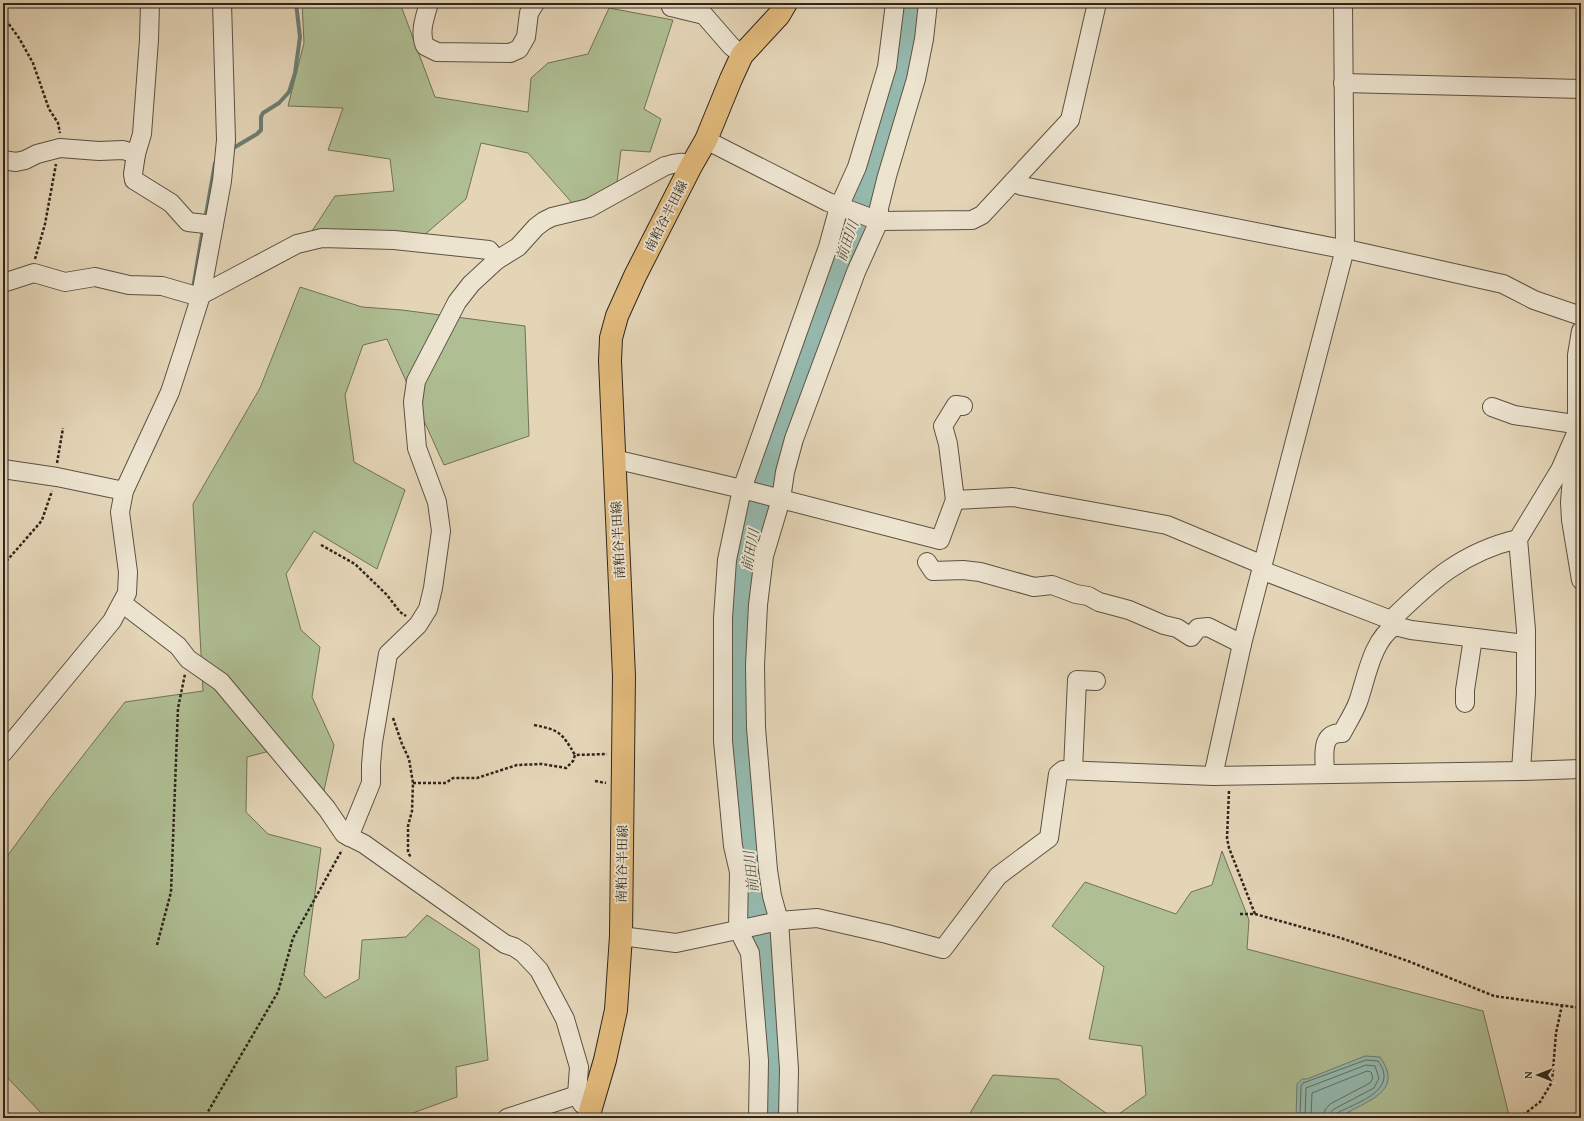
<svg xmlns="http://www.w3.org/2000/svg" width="1584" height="1121" viewBox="0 0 1584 1121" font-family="'Gentium Book Plus','Noto Serif JP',serif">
<rect width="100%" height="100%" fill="#e4d5b7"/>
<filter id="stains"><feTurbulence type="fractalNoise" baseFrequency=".005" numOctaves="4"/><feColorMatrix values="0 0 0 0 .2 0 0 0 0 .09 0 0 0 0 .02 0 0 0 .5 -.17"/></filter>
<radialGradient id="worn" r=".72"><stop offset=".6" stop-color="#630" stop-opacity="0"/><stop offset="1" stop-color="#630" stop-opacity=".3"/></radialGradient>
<g fill="#afbe93" stroke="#6f7258">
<path d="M302,3H400L435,97L528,112L531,78L548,63L588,54L609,8L673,20L644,109L661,119L650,152L621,150L617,183L574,205L528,153L481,143L466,199L423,236L312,231L335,196L394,191L390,159L328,150L343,108L288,106L304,43Z"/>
<path d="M300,287L362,307L402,310L525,326L529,436L444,465L387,339L363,345L345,395L354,462L405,490L377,569L314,531L286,574L301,630L320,647L312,697L334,745L323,795L281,748L247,757L246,812L268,834L321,848L304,975L325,998L359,979L362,940L406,937L427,915L479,949L488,1060L456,1067L457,1097L399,1118H46L3,1073V862L49,799L125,702L203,691L193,504L260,388Z"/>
<path d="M1222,851L1249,920L1247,949L1483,1011L1509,1115L1508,1118H1113L1146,1095L1142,1046L1089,1039L1104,967L1052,926L1085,882L1176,914L1191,892L1212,885Z"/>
<path d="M993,1075L1058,1079L1113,1118H1060L1021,1113L1020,1118H967Z"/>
</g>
<path fill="#95b9ae" stroke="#6c7e74" d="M1365,1056L1380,1057C1400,1085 1380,1096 1356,1108C1350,1111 1341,1117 1334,1118C1322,1120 1309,1118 1296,1118L1297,1084L1302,1079H1307Z"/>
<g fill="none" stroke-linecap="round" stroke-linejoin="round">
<g stroke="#627065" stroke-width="1">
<path d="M1300,1118L1301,1086L1303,1083L1366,1060L1378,1061C1400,1090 1356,1103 1337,1113L1335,1118"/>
<path d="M1305,1118L1306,1088L1366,1065L1375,1066L1379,1078L1374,1088L1334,1109L1331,1112L1330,1118"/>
<path d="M1311,1118L1312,1093L1367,1071L1371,1072L1373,1078L1370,1083L1330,1104L1325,1110L1324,1118"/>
</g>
<g stroke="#6c7e74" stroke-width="4">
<path d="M235,147L257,134L261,130V117L263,113L279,103L289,92L295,73L300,37L296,3"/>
<path d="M205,220L215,163"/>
<path d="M193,288L203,229"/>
</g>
<path stroke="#95b9ae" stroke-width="25" d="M773,1118L772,1039L768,975L752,886L739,726L738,667L743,584L756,517L772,455L788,406L854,222L885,128L901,72L909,33L911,3"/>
<g stroke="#5c5243" stroke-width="20">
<g id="minor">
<path d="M150,3L149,40L142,134L136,154L133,174L134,180L171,203L188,222L214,225"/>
<path d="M429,3C425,17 419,32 425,46L437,52L510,53L519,49L526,37L529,13L535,3"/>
<path d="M673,3L671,7L704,15L731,46L742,55"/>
<path d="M1343,83L1581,89"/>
<path d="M706,140L828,202L879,221L972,220L982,215L1070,120L1097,3"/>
<path d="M3,160L16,162L25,160L37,154L60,148L99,151L123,150L136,154"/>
<path d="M1013,182L1022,186L1337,248L1351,250L1503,284L1534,300L1581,316"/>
<path d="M3,283L34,273L65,282L95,277L129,285L162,286L193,295H201L297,244L322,238L394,240L489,250L497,260"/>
<path d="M1581,331L1577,355V417L1570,502L1571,520L1581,580"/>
<path d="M963,406L956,405L943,426L948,444L955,500L1013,497L1167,525L1263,565"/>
<path d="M1492,407L1514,415L1581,425"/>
<path d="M614,459L742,489L940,540L955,500"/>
<path d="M3,469L57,477L124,491"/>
<path d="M927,562L933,571L963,570L980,572L1034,587L1052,585L1076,594L1088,596L1099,602L1129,610L1164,625L1177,628L1191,637L1198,628L1208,627L1242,644L1345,249L1343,3"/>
<path d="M1261,570L1391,620L1395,626L1411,630L1526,644"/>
<path d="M122,603L178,646L188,659L221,682L327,809L344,834L364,844L505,944L514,947L523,953L539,970L565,1019L579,1067L577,1095"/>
<path d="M1391,620C1431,581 1462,552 1518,539"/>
<path d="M1465,703V690L1473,638"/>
<path d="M3,753L112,621L127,593L128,572L120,512L124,491L170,392L185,346L201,295L222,181L226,140L222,3"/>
<path d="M1073,770L1077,680L1096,681"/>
<path d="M1521,771L1526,693V630L1518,539L1560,470L1574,438"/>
<path d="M1325,774C1325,757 1319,733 1342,733C1347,723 1354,713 1358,702C1366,680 1372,639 1395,626"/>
<path d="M1213,776L1242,644"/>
<path d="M349,837L371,783V765L373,742L388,654L418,625L428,609L433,588L441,531L437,502L417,448L413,402L416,381L457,302L471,284L497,260L518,247L536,227L544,221L552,217L589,208L665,166C674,164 683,160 691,166"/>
<path d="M621,936L676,943L779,921L817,918L887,934L943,949L998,876L1049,838L1058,774L1063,770L1213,776L1521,771L1581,769"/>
<path d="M507,1118L577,1095L582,1104"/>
<path d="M758,1118L759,1061L750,953L738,929L739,872L733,846L723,741V618L727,560L742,489L828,247L839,207L857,167L887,67L895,3"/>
<path d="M788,1118L789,1069L779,921L772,896L768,870L756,728L755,665L758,605L764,556L781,499L785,472L794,439L856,272L879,221V208L887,176L916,79L924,39L928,3"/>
</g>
</g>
<g stroke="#2f261c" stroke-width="24">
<path id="major" d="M588,1118L605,1060L616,1010L621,936L624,676L610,361L611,338L617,316L635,276L691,166L706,140L731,79L742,55L779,15L786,3"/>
</g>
<g stroke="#2f261c" stroke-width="2.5" stroke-dasharray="3 2" stroke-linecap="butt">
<path d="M3,16L19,38L33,63L49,109L58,123L60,133"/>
<path d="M35,259L45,224L56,164"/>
<path d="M57,463L63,428"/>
<path d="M321,545L355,564L387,595L400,612L406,616"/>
<path d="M3,565L39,524L42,520L52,491"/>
<path d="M393,718L402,744L409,759L413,783L412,811L408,826V852L411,858"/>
<path d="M534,725C560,730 562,733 575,755"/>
<path d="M595,781L606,783"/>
<path d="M413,783H446L453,778H477L517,765L542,764L566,768L573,761L575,755L607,754"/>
<path d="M1229,791L1227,838L1229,848L1255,914"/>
<path d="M1240,914H1255L1341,938L1408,961L1494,996L1581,1008"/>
<path d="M157,945L171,892L178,708L185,674"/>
<path d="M201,1118L206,1115L278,992L293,938L342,850"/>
<path d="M1519,1118L1540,1102L1552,1082L1556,1033L1562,1005"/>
</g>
<use href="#minor" stroke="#ede4d0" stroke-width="18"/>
<use href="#major" stroke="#e2ba7c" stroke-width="22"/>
</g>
<g text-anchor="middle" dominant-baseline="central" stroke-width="4" stroke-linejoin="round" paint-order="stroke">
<g font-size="13" fill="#2f261c" stroke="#ede4d0">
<text transform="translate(666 216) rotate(-63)">南粕谷半田線</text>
<text transform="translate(618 540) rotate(-93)">南粕谷半田線</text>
<text transform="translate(622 864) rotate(-89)">南粕谷半田線</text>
</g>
<g font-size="14" font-style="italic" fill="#484b40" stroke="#ede4d0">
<text transform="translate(847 241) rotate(-71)">前田川</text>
<text transform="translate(750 550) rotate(-79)">前田川</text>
<text transform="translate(751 872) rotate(-96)">前田川</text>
</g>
</g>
<rect width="1584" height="1121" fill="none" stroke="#e4d5b7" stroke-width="16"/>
<rect x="4" y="4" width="1576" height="1113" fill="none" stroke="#2f261c" stroke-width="2"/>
<rect x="8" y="8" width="1568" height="1105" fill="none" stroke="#2f261c"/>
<g transform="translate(1538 1075) rotate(270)" stroke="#ede4d0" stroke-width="3" paint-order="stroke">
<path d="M0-3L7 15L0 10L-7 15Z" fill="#2f261c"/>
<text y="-6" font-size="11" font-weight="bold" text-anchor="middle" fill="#2f261c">N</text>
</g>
<rect width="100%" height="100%" filter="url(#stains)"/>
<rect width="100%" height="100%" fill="url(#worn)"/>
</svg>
